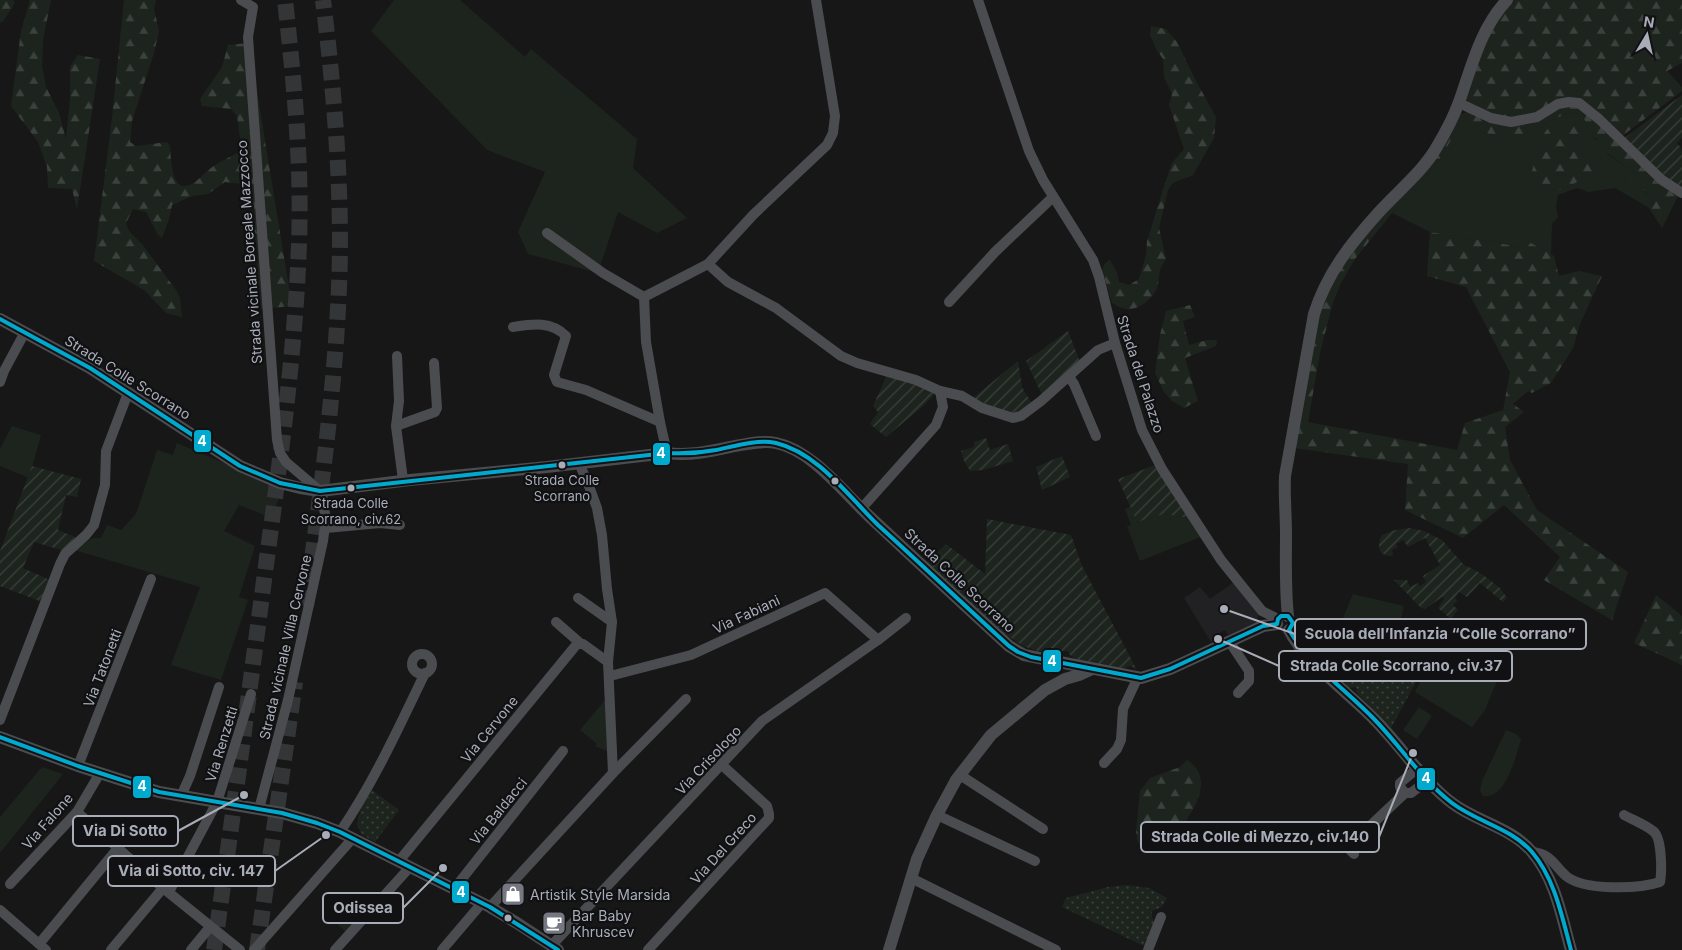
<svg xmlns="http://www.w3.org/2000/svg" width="1682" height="950" viewBox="0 0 1682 950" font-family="Inter,sans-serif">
<defs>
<pattern id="forest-firs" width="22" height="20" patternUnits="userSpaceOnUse" patternTransform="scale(1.25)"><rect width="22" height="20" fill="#1d241e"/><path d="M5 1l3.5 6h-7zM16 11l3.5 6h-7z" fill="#3b413d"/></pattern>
<pattern id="park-dots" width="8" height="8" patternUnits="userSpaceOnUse" patternTransform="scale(1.25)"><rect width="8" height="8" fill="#1d241e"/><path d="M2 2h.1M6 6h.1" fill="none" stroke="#3b413d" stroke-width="1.8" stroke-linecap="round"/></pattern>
<pattern id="garden-furrows" width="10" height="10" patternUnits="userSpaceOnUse" patternTransform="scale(1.25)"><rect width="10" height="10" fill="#1d241e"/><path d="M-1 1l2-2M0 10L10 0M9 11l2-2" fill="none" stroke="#3b413d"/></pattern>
</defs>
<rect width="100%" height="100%" fill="#171717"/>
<path fill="#212123" d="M1234,582L1259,613L1256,623L1228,635L1225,630L1216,635L1218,639L1211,642L1184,598L1200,587L1210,599Z"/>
<g fill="#1d241e" fill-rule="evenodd">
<path d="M394,0H460L525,57L531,49L637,139L633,168L687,218L657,233L618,212L598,273L528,254L518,232L545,172L487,150L371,31Z"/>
<path d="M1569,113L1582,114L1592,137L1609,147L1607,154L1632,170L1638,184L1644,192L1653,199L1649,208L1615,188L1588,192L1577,188L1558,195L1556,207L1558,217L1552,224L1551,255L1531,243L1521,247L1430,232L1392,213L1420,185L1442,156L1463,117L1478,130L1497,137L1535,134L1549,121ZM1585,135L1582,145L1531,178L1535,165L1537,149Z"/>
<path d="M12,426L41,435L29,478L0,466V449Z"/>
<path d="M177,443L282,488L272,518L239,505L224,531L255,546L239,597L248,600L221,680L171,665L200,587L74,550L93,538H101L107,525L121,530L136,514L157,450L173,455Z"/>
<path d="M1131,507L1137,522L1164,514L1188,518L1191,517L1203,536L1140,561L1127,526L1131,525L1125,509Z"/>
<path d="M1353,594L1404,606L1398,631L1343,618Z"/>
<path d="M1440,644L1458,653L1485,657L1509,651L1485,710L1472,727L1415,692Z"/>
<path d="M606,699L607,751L595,746L597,744L580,730Z"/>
<path d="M1419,707L1432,716L1417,739L1403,730Z"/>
<path d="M1506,730L1516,734L1521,739C1516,756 1506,800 1483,796L1480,790L1482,781Z"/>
<path d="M42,767L63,774L0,853V817Z"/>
<path d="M346,895L365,911L347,933L328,916Z"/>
</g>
<g fill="url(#forest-firs)">
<path d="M0,0H13L15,3L2,23L0,22Z"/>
<path d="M30,0H51L43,40L42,66L46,87L59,113L66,139L70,100V67L78,55L100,59L77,209L72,189L48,188L47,167L38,142L11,106L21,31Z"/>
<path d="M124,0H156L154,9L159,31L154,53L132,121L130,142L136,146L167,142L170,146C171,157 171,193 189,185C198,182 204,173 211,168C219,162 230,157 239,152L241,145L237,116L231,109L202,106L200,99L222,67L228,45L249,43L292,306L261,309L257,270L258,253L255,240L254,206L249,189L241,184L225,182L208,194L192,196L172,205L169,219L162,238L158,235L146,212L133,209L126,223L129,231L142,244L176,290L180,298L182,317L166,313L144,290L94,261L112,118Z"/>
<path d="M1511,0H1682V63L1667,71L1682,87V91L1618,139L1678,196L1662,228L1649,208L1653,199C1644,193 1639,184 1630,179L1632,170L1607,153L1609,147L1601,145L1597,139L1592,137L1582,114L1569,113L1549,121L1535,134L1523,140L1497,137L1478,130L1463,118L1442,156L1420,185L1392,213L1355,259L1341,283L1333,302L1320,353L1308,422L1457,450L1465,423L1503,410L1510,372L1466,287L1427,276L1430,232L1521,247L1531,243L1554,256L1559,276L1579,271L1602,276L1580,324L1573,348L1551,383L1532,393L1528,391L1513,404L1524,412L1505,427L1510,460L1537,510L1628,572L1612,620L1544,580L1560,557L1504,505L1463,538L1405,510L1408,464L1294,448L1319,311L1339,268L1460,115L1469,111L1459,103L1486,35Z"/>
<path d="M1151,26L1166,29L1177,42L1196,81L1216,117L1214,138L1193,175L1173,183L1168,190L1159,228L1166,259C1158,270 1160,273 1158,285C1155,297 1139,311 1126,309C1122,309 1116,305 1112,303L1102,270L1105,263L1110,260L1117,273L1119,282L1129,285L1139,279L1146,255L1147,241L1166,180L1172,163L1184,149L1169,105L1172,94L1164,77L1163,59L1156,49L1150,35Z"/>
<path d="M1576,118L1585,135L1582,145L1591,153L1600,175H1585C1580,182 1560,192 1552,191C1545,189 1537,182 1530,178C1536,163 1536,134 1553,125C1560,122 1568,120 1576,118Z"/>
<path d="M1190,305L1195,317L1183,321L1189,345L1207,340H1217L1216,346L1185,358L1198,401L1184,408L1172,401L1164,392L1155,373L1160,335L1166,311Z"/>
<path d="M1656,595L1682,616V665L1634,643Z"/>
<path d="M1187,760C1216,778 1193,812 1178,832C1174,836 1170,843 1165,846C1158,851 1151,851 1143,850L1137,840L1136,831L1140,791L1150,778L1180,767Z"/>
</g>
<g fill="url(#park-dots)">
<path d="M1342,620L1424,640L1436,645L1391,728L1356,692L1357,688L1355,687L1349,688L1323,663Z"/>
<path d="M372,790L399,810L375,842L361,834L357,824L360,811Z"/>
<path d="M1127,885L1149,888L1167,898L1162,907L1152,911V917L1155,926L1146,947L1062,907L1066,898L1108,887Z"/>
</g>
<g fill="url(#garden-furrows)">
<path d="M1682,95V138L1677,143L1681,148L1682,152V187L1679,188L1623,139Z"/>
<path d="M1068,331L1080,362L1042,395L1026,361Z"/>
<path d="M1018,361L1022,387L1032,404C1026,407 1020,412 1014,413C1002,414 983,404 973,398Z"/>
<path d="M887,375L909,381L936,393L923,406L886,437L870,424L878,412L873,406Z"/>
<path d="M986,438L990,450L1008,444L1013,461L983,470L970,471L964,461L961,451L974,447V442Z"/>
<path d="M1062,456L1070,477L1042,490L1036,467Z"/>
<path d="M1158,464L1191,517L1188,518L1164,514L1137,522L1118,479Z"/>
<path d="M32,466L81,479L77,497L66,495L58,530L75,537L65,551L34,542L23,568L50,580L42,602L0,586V551Z"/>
<path d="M987,519L1071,535L1082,566L1137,670L1131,666L1126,667V669L1078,660L1071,656L1067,651H1062L1055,655L1038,651L1023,646L1002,632L925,564L946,544L985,574Z"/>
<path d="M1410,528L1424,531L1442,540L1464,565L1475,570L1486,577L1501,589L1507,598L1503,602L1480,583L1467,597L1459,592L1455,598L1457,601L1453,605L1458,610L1451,619L1438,608L1444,599L1442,597L1425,609L1421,608L1394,580H1407L1410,587L1418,583L1420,586L1426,582L1423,576L1440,565L1425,538L1408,547L1403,540L1396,544L1398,547L1392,550L1393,556C1379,557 1376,546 1382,535L1395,530Z"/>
</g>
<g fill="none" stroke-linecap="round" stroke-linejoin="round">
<g stroke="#343537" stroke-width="16" stroke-dasharray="16 8" stroke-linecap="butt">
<path d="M306,606C321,487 339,366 340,245C340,163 333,81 323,0"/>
<path d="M214,950C231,830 247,709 263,588C278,474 295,360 299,244C302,163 294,81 285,0"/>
<path d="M257,950L295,682"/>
</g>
<g stroke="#4b4c50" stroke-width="10">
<path d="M241,0L253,7L248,37L277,440L280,453L286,462L320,491L326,518L323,541L288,700L259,809"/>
<path d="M978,0L1029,151L1043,180L1093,260L1099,277L1115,343L1142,430L1162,469L1221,560L1262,611L1278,619"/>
<path d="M1459,103L1491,118L1511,122L1537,117L1558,104L1569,102L1579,103L1599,119L1662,180L1682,193"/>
<path d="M547,233L603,273L644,297L708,264L753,215L827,145L833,133L835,116L816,0"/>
<path d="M708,264L728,282L776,308L841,356L857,363L916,380L940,391L962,396L982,408L1013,418L1021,416L1041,401L1098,350L1115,343"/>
<path d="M644,297L646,342L660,422L667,453"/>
<path d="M949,302L995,252L1053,197"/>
<path d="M513,327C533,324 551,321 566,336L554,375L557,382L586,390L660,422"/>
<path d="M397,356L399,401L396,426L403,480"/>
<path d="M1069,377L1074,384L1096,436"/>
<path d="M0,382L4,371L25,332"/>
<path d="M396,426L435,412L437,408L434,363"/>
<path d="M861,509L936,425L943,407L940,391"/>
<path d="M326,528L380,523L400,525"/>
<path d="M578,598L612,622"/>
<path d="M556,622L580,643"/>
<path d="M1229,641L1249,671V681L1238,693"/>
<circle cx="422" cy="664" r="10"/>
<path d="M610,676L691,655L825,593L878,640"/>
<path d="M0,720L60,564L65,554L86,535L94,525L105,485L106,451L128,393"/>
<path d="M1104,763L1117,749L1121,740L1123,709L1137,679"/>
<path d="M78,766L151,579"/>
<path d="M1418,768L1400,783V787L1405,793H1411L1428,780"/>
<path d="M613,773L686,699"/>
<path d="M960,775L1043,829"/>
<path d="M181,796L190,776L219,687"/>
<path d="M77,812L163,888L240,950"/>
<path d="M937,815L1035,861"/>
<path d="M340,832C374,782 399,727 425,673"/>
<path d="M1533,852C1552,855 1553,864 1566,876C1584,891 1639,889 1660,882C1662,871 1662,837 1653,831C1644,824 1633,820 1624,815"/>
<path d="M1354,854L1350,850L1351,844L1405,793"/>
<path d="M399,861L577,644H583L608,662"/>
<path d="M911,878L1056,950"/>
<path d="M10,884L77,812L100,773"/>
<path d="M454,889L563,751"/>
<path d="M169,892L217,802L251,694"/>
<path d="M490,907L613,773L608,662L612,622L607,589L602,535L597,508L589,486L579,463"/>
<path d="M0,910L46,950"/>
<path d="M39,944L118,848"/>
<path d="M552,945L762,721L878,640L906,618"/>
<path d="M111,950L163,888"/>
<path d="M191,950L210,927"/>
<path d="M254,950L353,838"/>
<path d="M335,950L410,867"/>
<path d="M442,950L482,903"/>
<path d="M648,950L769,818V814L767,806L722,765"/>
<path d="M1148,950L1161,917"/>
</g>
<g stroke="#4b4c50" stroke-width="12">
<path d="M0,319L90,368L240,466L280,483L300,488L320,491L410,480L547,467L667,453C691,456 712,451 735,446C748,444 762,440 776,443C812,450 844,493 870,517C916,560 962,603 1009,646L1024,655L1141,678L1170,669L1263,626L1277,624"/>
<path d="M1288,616C1285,589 1286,561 1286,534C1286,514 1284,495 1285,476L1314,314C1327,273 1351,243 1379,212C1398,191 1420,174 1435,150C1444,135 1453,119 1459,102C1472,66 1480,29 1507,0"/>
<path d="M1289,630C1306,663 1348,692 1375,720C1401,746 1422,780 1452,803C1477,822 1511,827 1532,852C1555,878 1562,918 1571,950"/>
<path d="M0,737L78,766L159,792L282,813L317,823L340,832L490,907L517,923L558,950"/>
<path d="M889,950L917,859L937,815L956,780L991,735L1045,690L1065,679L1079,675L1092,669"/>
</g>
<g stroke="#111113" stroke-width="8">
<g id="bus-1">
<path d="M0,319L90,368L240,466L280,483L320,491L667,453C684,454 700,453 716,450C735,446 757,439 776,443C818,453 848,496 878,525C922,565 965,606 1009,646L1018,652L1031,657L1141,678L1170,669L1263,626L1277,624L1278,619L1281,616H1288L1293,623L1289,630C1311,666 1346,690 1375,720C1401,747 1422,780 1452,803C1477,822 1511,828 1532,852C1555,879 1562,917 1571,950"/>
<path d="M0,737L78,766L159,792L282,813L317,823L340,832L490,907L558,950"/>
</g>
</g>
<use href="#bus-1" stroke="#00a9ce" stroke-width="4"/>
</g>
<defs>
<g id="shop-square" transform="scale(1.25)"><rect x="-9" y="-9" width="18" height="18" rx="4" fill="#757880" stroke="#111113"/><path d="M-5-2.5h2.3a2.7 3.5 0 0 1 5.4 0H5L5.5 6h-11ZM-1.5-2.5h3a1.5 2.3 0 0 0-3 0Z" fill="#fff"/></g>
<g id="cafe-square" transform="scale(1.25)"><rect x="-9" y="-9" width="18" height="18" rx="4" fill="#757880" stroke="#111113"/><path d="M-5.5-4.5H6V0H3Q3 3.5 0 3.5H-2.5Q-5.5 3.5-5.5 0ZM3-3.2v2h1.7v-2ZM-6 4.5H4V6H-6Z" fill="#fff"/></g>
</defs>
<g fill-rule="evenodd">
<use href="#shop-square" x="513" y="894"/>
<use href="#cafe-square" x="554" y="923"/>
</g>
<g fill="#a8adb8" stroke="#111113" stroke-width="2">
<circle cx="562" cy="465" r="4.5"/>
<circle cx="835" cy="481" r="4.5"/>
<circle cx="351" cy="488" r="4.5"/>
<circle cx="508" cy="918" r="4.5"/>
</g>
<g text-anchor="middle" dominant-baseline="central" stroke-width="4.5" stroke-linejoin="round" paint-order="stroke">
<g font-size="13" fill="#a8adb8" stroke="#111113">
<text x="562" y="480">Strada Colle<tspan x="562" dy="16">Scorrano</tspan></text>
<text x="351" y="503">Strada Colle<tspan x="351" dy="16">Scorrano, civ.62</tspan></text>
</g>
<g font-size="14" fill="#a8adb8" stroke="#111113">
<text transform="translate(249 252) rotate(-94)">Strada vicinale Boreale Mazzocco</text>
<text transform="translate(1141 374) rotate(72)">Strada del Palazzo</text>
<text transform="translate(128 377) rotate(32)">Strada Colle Scorrano</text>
<text transform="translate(960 580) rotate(43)">Strada Colle Scorrano</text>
<text transform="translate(746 614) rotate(-25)">Via Fabiani</text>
<text transform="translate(285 647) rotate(-77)">Strada vicinale Villa Cervone</text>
<text transform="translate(102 668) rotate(-69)">Via Tatonetti</text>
<text transform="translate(489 729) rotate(-51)">Via Cervone</text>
<text transform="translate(221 744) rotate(-73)">Via Renzetti</text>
<text transform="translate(708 760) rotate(-47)">Via Crisologo</text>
<text transform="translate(498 811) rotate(-51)">Via Baldacci</text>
<text transform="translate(47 821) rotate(-49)">Via Falone</text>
<text transform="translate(723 848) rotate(-48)">Via Del Greco</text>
</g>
<g font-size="14" fill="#a8adb8" stroke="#111113" text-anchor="start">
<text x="530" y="894">Artistik Style Marsida</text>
<text x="572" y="915">Bar Baby<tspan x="572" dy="16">Khruscev</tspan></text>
</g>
</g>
<path fill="none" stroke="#a8adb8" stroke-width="2" d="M1224 609L1295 634M1218 639L1279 666M244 795L178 831M1413 753L1379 837M326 835L275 871M443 868L403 908"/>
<g fill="#a8adb8" stroke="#111113" stroke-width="2">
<circle cx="1224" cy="609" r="5"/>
<circle cx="1218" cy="639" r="5"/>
<circle cx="244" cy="795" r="5"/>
<circle cx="1413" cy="753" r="5"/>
<circle cx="326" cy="835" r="5"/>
<circle cx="443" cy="868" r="5"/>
</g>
<g fill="#111113" stroke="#a8adb8" stroke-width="2">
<rect x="1295" y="619" width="291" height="30" rx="5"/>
<rect x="1279" y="651" width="233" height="30" rx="5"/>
<rect x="73" y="816" width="105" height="30" rx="5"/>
<rect x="1141" y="822" width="238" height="30" rx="5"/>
<rect x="108" y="856" width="167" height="30" rx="5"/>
<rect x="323" y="893" width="80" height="30" rx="5"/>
</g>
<g font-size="15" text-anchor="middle" font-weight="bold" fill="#a8adb8">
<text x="1440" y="639">Scuola dell’Infanzia “Colle Scorrano”</text>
<text x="1396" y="671">Strada Colle Scorrano, civ.37</text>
<text x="125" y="836">Via Di Sotto</text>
<text x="1260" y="842">Strada Colle di Mezzo, civ.140</text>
<text x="191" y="876">Via di Sotto, civ. 147</text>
<text x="363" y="913">Odissea</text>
</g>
<g stroke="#111113" stroke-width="2">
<rect x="193" y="429" width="19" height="24" rx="5" fill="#00a9ce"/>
<rect x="652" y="442" width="19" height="24" rx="5" fill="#00a9ce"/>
<rect x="1042" y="649" width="20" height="24" rx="5" fill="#00a9ce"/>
<rect x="1416" y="767" width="20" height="24" rx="5" fill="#00a9ce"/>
<rect x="132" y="775" width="20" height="24" rx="5" fill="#00a9ce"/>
<rect x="451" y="880" width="19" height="24" rx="5" fill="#00a9ce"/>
</g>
<g font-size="14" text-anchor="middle" font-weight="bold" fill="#fff">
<text x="202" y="446">4</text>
<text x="661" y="458">4</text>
<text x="1052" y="666">4</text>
<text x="1426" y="783">4</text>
<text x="142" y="791">4</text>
<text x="461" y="897">4</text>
</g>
<g transform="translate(1647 35) rotate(9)" stroke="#111113" stroke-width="4" paint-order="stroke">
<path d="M0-4L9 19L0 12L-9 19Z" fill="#a8adb8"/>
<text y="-8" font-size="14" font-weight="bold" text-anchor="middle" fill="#a8adb8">N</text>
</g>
</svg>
